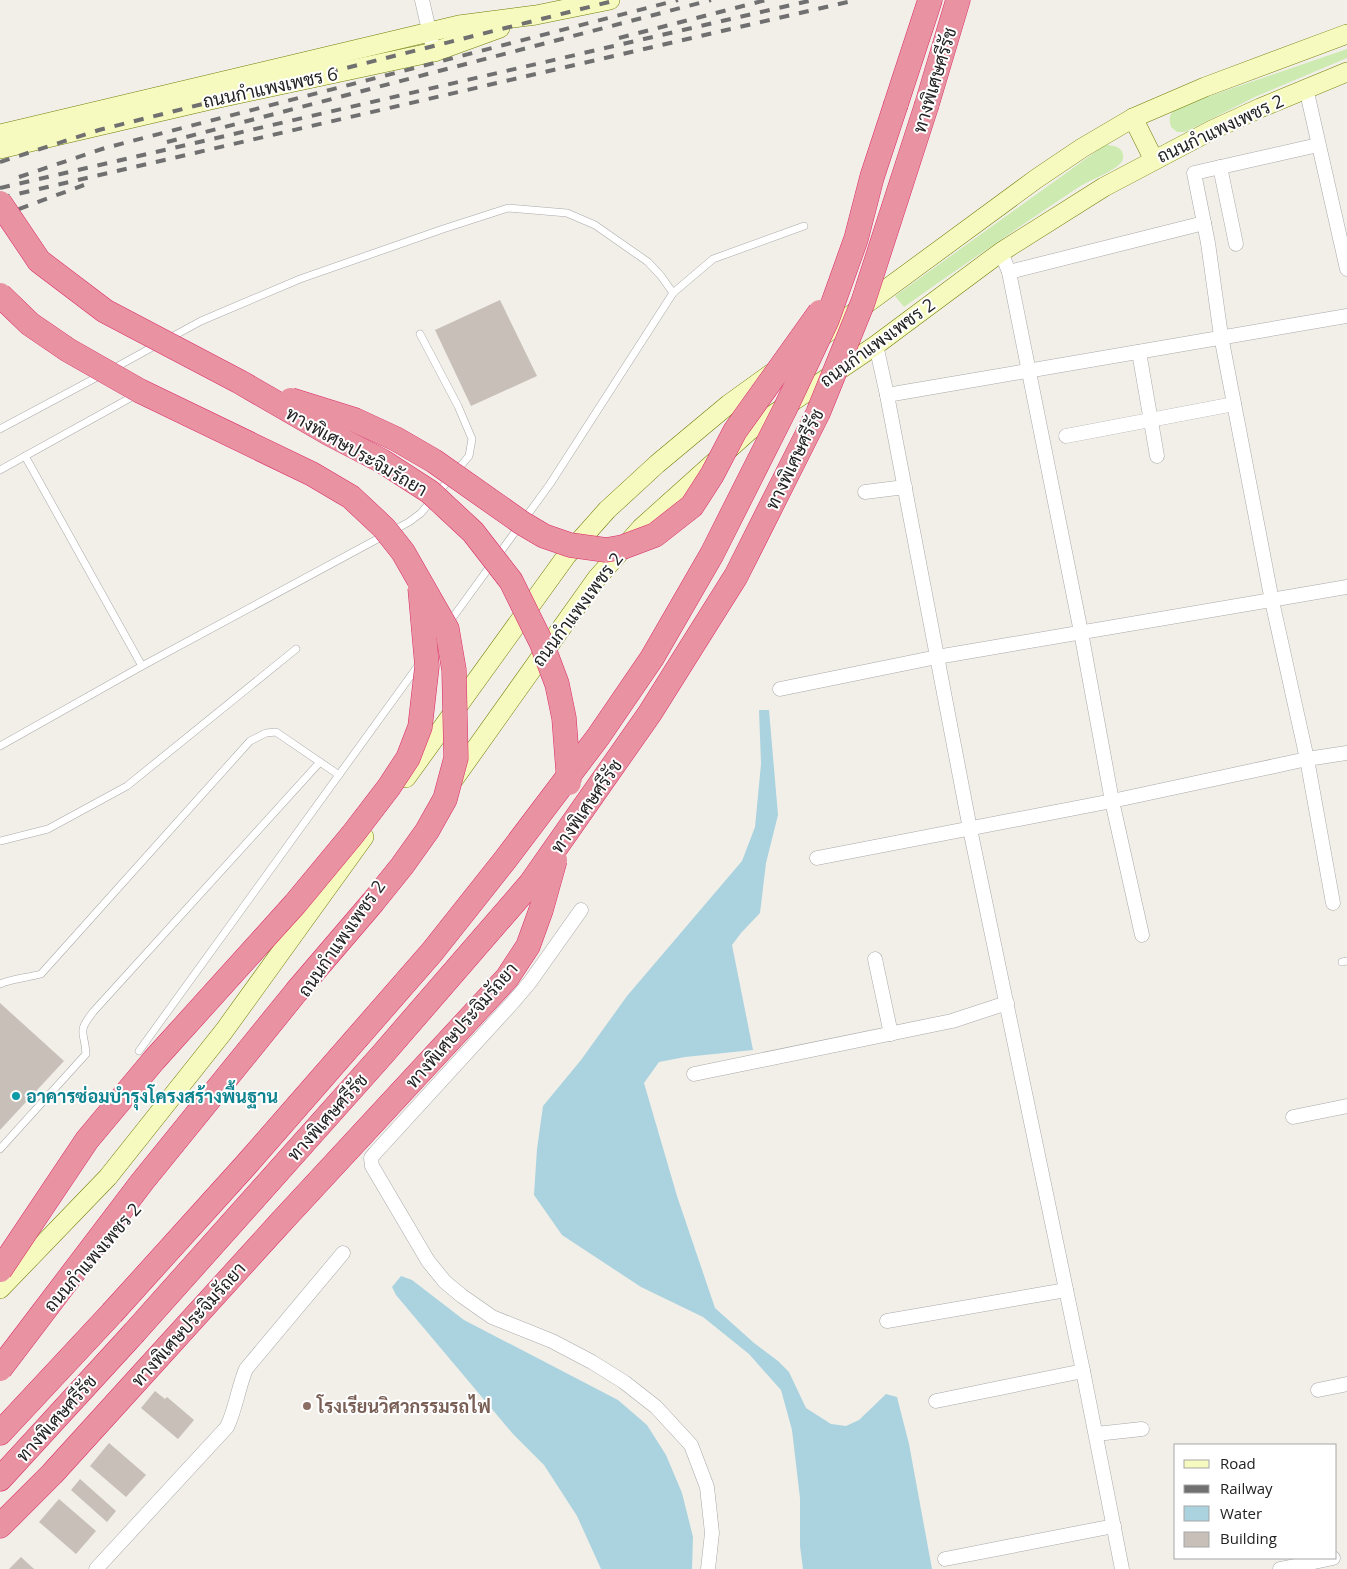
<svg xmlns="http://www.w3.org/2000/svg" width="1347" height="1569" viewBox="0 0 1347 1569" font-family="'Open Sans',Sarabun,sans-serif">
<rect width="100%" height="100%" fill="#f2efe9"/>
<g fill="#cdebb0">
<path d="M1347,49V58L1257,96L1185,132H1177L1171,127C1168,117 1170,113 1178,107Z"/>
<path d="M1105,145C1113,145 1125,147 1123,159C1120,170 1089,180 1079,187C1020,226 962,266 904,307L895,296Z"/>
</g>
<g fill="#aad3df">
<path d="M759,710H769L778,815L766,863L760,913L741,933L732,945L753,1050L685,1057L659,1062L644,1083L677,1196L715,1308L754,1343L778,1361L789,1372L806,1408L831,1424L846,1426L859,1420L886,1394L897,1397L909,1444L932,1569H803L800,1546V1498L792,1430L781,1390L749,1354L703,1317L641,1287L562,1235L534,1195L537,1149L543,1106L581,1060L627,996L742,861L755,827L761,764Z"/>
<path d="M401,1276L412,1280L464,1320L618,1400L647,1425L666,1455L682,1493L693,1537L692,1569H601L577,1516L544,1465L513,1434L396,1295L392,1287Z"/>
</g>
<g fill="#c7bfb8">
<path d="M500,300L537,376L471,406L435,330Z"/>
<path d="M0,1003L64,1061L0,1130Z"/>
<path d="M155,1391L165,1399L167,1397L194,1420L178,1439L141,1408Z"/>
<path d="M109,1443L146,1475L126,1497L90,1466Z"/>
<path d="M80,1479L116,1511L107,1522L71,1490Z"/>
<path d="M59,1499L96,1531L76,1554L39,1522Z"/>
<path d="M21,1557L34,1569H9Z"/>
</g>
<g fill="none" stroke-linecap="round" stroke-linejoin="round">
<g stroke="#a9a9a9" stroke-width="8">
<g id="lane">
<path d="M168,339L201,321L300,279L443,229L508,208L567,213L595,225L648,262L661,276L673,293"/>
<path d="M111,370L158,344"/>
<path d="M0,429L101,375"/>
<path d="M25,456L142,666"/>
<path d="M0,470L130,398"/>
<path d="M448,624L550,484L673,293L713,259L804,226"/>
<path d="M0,746L142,666L409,522L421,513L469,456L472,439L458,406L420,334"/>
<path d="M0,841L48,829L127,786L296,649"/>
<path d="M1342,962L1347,961"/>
<path d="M0,984C13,978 27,978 41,974L250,741L266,733L276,732L339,775"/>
<path d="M139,1051L420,663"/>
<path d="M0,1149L86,1054C85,1031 76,1034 93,1012L320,762"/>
</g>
</g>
<g stroke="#a9a9a9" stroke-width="15">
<g id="street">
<path d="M422,0L434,52"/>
<path d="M1306,88L1347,269"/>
<path d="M1318,145L1194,173L1208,243L1221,336L1272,601L1307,759L1333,903"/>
<path d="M1220,167L1236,244"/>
<path d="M1001,252L1009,272L1081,632L1112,801L1142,935"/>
<path d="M1009,272L1204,223"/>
<path d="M876,345L887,395L970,829L1083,1371L1122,1569"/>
<path d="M1139,352L1157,456"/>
<path d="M887,395C1040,369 1193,341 1347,316"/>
<path d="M1066,436L1234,404"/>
<path d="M865,492L905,487"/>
<path d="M780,689L937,657L1347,587"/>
<path d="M817,858L1112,801L1307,759L1347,753"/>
<path d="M581,910L530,982L514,1001L375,1153L371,1158L372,1166L428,1261L445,1282L462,1296L492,1317L552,1341L592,1362L624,1382L656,1407L691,1445L707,1487L712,1533L708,1569"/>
<path d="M875,959L891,1034"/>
<path d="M694,1074L952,1021L1007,1003"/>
<path d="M1293,1117L1347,1106"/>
<path d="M887,1321L1066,1290"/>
<path d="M1318,1390L1347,1384"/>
<path d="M936,1401L1083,1371"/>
<path d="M1096,1434L1142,1429"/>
<path d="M945,1559L1114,1526"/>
<path d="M96,1569L227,1427C236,1408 238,1388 246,1369L343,1253"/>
<path d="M1280,1569L1333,1558"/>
</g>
</g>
<g stroke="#707d05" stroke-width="20">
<g id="secondary">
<path d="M1133,118L1154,160"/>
<path d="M0,134L459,25L536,15L610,0"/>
<path d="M0,149L210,100L434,52L500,28"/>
<path d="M817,340L1036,179L1082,148L1133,118L1205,87L1347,34"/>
<path d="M406,778L567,555L607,510L657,464L729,404L772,373"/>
<path d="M454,779L597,578L641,528L749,431L876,345L1001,252L1104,187L1212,130L1260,108L1347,72"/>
<path d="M0,1289L108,1177L224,1031L364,837"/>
</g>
</g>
<g stroke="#dc2a67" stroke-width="25">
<g id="highway">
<path d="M896,104L930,0"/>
<path d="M927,104L958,0"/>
<path d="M0,1433L112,1313"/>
<path d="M0,1479L133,1334"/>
<path d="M0,1526L52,1474L281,1222"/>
</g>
</g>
<use href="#lane" stroke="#fff" stroke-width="7"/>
<use href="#street" stroke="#fff" stroke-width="14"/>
<use href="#secondary" stroke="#f7fabf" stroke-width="19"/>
<use href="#highway" stroke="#e892a2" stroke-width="24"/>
<g stroke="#707070" stroke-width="4" stroke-dasharray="10 10" stroke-linecap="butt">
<path d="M619,38L766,0"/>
<path d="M167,142L711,0"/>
<path d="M0,162L99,130L617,0"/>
<path d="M19,177L105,148L678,0"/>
<path d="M0,188L813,0"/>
<path d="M0,198L856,0"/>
<path d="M0,216L84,185"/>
</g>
<g stroke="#dc2a67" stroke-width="25" stroke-linecap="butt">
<g id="highway-bridge">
<path d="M0,203L39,261L105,311L240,382L330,434L382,461L430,492L473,532L511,581L542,644L557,684L564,718L569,783"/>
<path d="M0,295L30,324L68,350L140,391L312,474L351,497L384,528L403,552L447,629L454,670L456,758L445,799L427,831L402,866L373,902L296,992L142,1182L0,1369"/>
<path d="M291,400L355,420L396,439L434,461L522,523L544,536L570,545L606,550L623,547L655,535L692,506L712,475L735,431L820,312"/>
<path d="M281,1222L507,978L528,946L541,910L555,860"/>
<path d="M0,1270L87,1140L154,1060L295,904L353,834L389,787L408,758L420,727L427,666L420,588"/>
<path d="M112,1313L245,1166L432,952L505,860L598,737L652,658L712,554L785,409L827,320L856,239L872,177L896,104"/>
<path d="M133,1334L382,1055L531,883L650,713L736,576L818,413L863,302L927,104"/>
</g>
</g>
<use href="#highway-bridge" stroke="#e892a2" stroke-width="24"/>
</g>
<circle fill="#0f9aa8" stroke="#fff" stroke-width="2" cx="16" cy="1096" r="5"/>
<circle fill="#8d6e63" stroke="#fff" stroke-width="2" cx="307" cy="1406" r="5"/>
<g text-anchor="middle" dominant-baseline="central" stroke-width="4" stroke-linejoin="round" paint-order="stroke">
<g font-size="18" fill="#222" stroke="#fff">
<text transform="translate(934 80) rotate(-73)">ทางพิเศษศรีรัช</text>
<text transform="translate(270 87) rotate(-12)">ถนนกำแพงเพชร 6</text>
<text transform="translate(1220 128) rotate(-25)">ถนนกำแพงเพชร 2</text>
<text transform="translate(877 342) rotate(-36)">ถนนกำแพงเพชร 2</text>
<text transform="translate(357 451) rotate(30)">ทางพิเศษประจิมรัถยา</text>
<text transform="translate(794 459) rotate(-64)">ทางพิเศษศรีรัช</text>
<text transform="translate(577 609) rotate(-53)">ถนนกำแพงเพชร 2</text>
<text transform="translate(586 806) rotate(-55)">ทางพิเศษศรีรัช</text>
<text transform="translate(341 938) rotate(-55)">ถนนกำแพงเพชร 2</text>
<text transform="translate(461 1025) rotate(-49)">ทางพิเศษประจิมรัถยา</text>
<text transform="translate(327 1117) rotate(-48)">ทางพิเศษศรีรัช</text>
<text transform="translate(92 1257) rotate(-49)">ถนนกำแพงเพชร 2</text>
<text transform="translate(188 1324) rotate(-48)">ทางพิเศษประจิมรัถยา</text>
<text transform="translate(56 1418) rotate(-48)">ทางพิเศษศรีรัช</text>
</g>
<g font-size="18" font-weight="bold" fill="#0d838f" stroke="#fff" text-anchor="start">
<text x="26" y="1096">อาคารซ่อมบำรุงโครงสร้างพื้นฐาน</text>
</g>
<g font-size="18" font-weight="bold" fill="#785e54" stroke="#fff" text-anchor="start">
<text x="317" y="1406">โรงเรียนวิศวกรรมรถไฟ</text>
</g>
</g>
<rect x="1174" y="1444" width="162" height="115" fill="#ffffff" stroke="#a7a7a7"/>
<rect x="1184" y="1460" width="25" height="8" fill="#f7fabf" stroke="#a7a7a7"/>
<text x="1220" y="1469" font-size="15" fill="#222222">Road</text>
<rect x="1184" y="1485" width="25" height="8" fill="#707070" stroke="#a7a7a7"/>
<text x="1220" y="1494" font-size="15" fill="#222222">Railway</text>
<rect x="1184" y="1506" width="25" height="15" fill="#aad3df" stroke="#a7a7a7"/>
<text x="1220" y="1519" font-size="15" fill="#222222">Water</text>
<rect x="1184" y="1532" width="25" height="15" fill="#c7bfb8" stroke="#a7a7a7"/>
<text x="1220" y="1544" font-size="15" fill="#222222">Building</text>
</svg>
